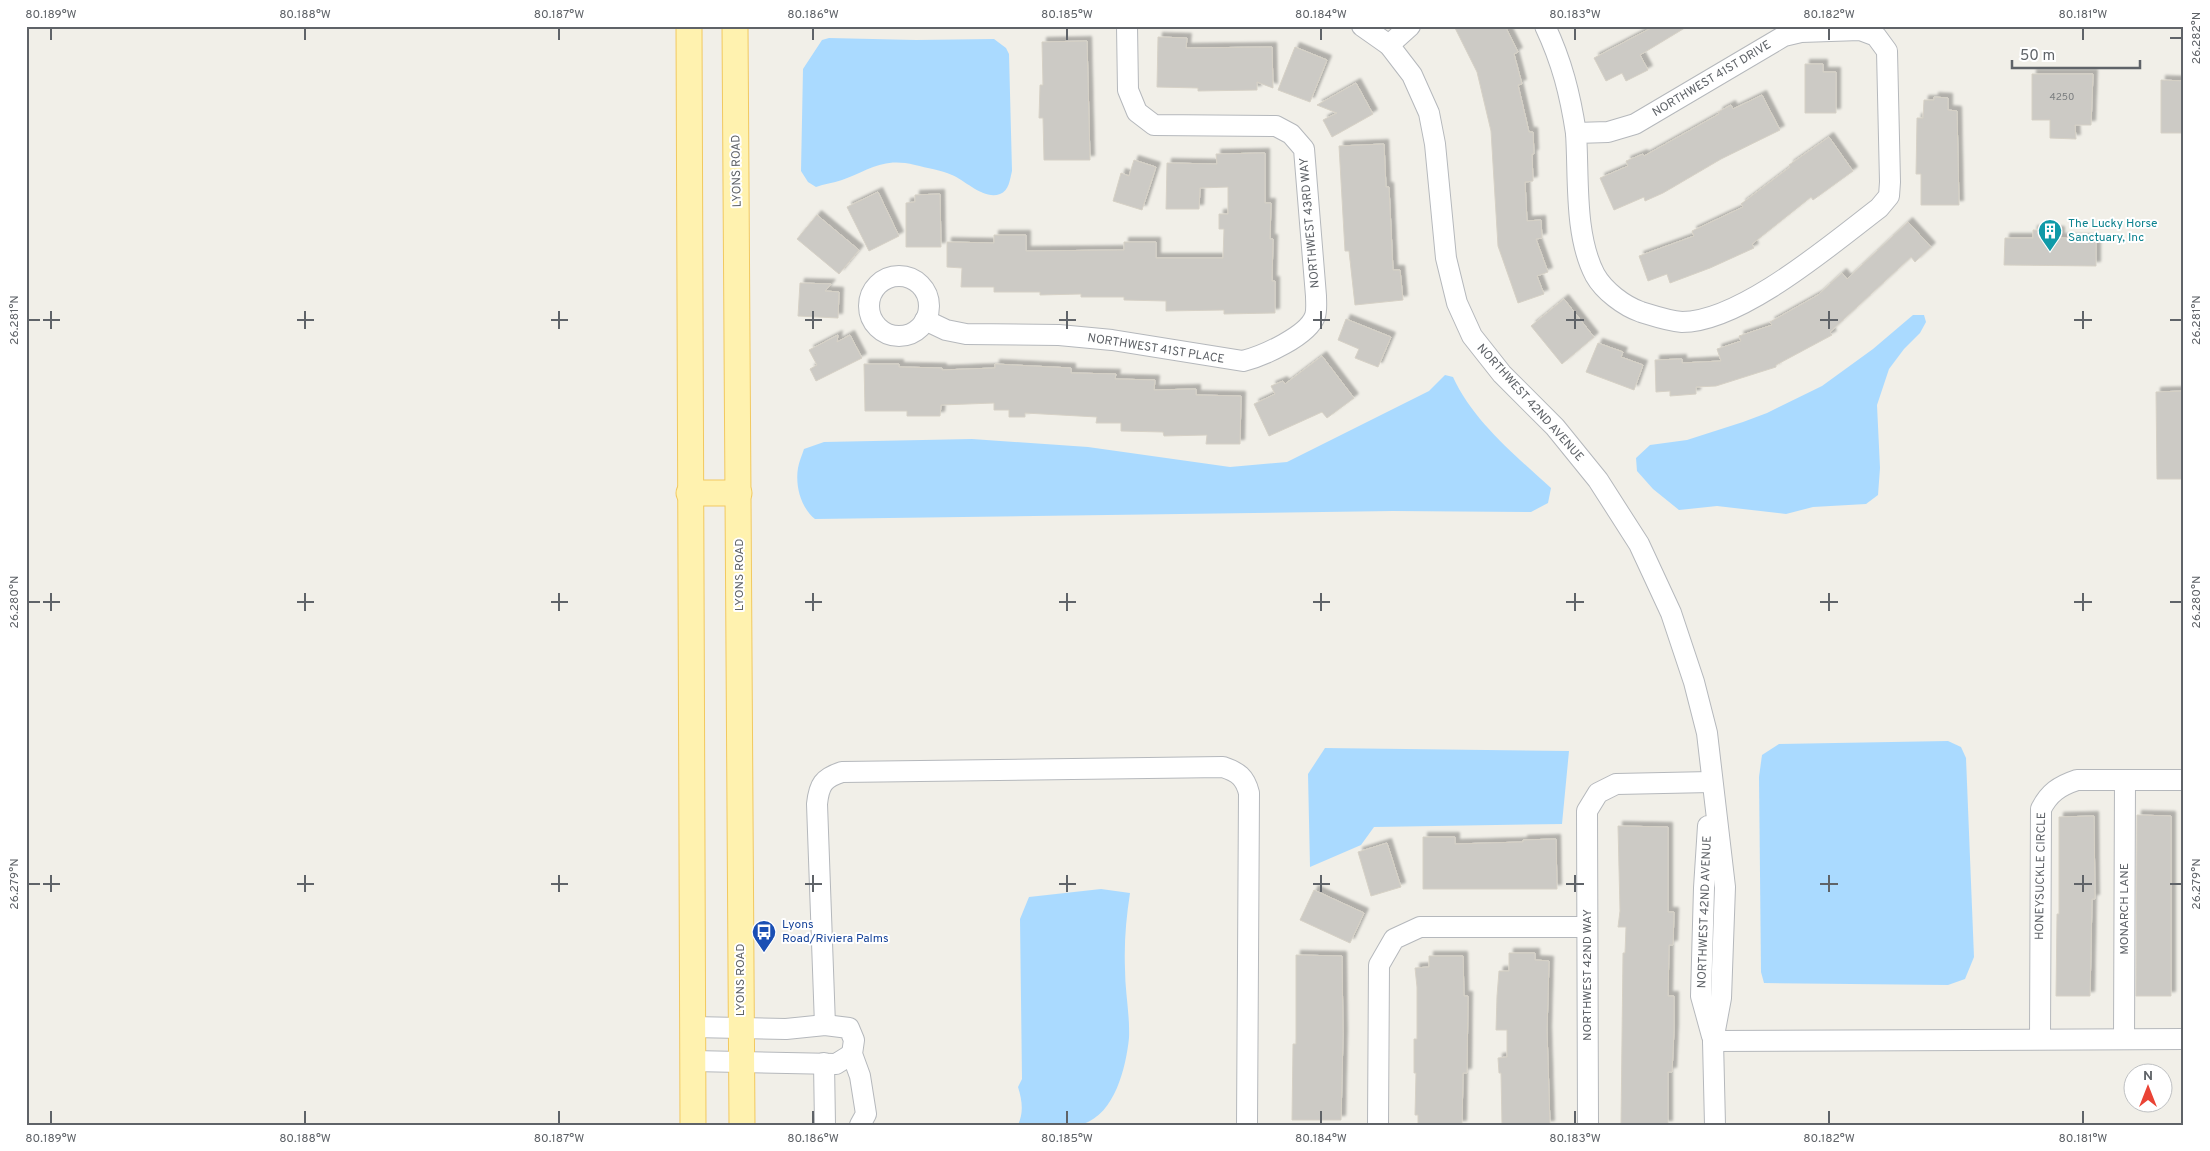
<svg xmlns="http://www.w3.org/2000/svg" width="2210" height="1151" viewBox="0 0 2210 1151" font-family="Overpass,sans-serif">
<defs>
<filter id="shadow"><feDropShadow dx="4.5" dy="-4.5" stdDeviation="1" flood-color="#0004"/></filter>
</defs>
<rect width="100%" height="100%" fill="#f1efe8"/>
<g fill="#aadaff">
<path d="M829,38L916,40L994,39L1006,48L1009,54L1012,171C1010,179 1009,191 1000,194C984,200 966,181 952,175C941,170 927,168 915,165C883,157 870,170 842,180C833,183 824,184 816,187L808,182L801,171L803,69L822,40Z"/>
<path d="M1913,315H1924L1926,322L1920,333L1904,349L1889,369L1877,405L1880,468L1878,495L1866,504L1813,507L1786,514L1717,506L1679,510L1653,489L1637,471L1636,458L1650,445L1687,440L1743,422L1767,413L1822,386L1873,349Z"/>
<path d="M1445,375L1453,377C1473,421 1516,456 1551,488L1548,503L1531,512L1393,511L815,519C801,508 795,486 798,468C799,462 802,455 804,449L824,442L972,439L1088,447L1230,467L1287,462L1429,391Z"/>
<path d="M1948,741L1961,747L1966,758L1974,957L1965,979L1948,985L1764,983L1761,972L1759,777L1762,755L1779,744Z"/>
<path d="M1325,748L1569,751L1562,824L1374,827L1361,845L1310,867L1308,774Z"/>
<path d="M1101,889L1130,893C1126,919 1124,943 1125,969C1125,992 1130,1015 1129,1038C1126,1067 1115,1114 1083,1124C1072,1128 1032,1125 1018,1125C1024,1112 1022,1100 1018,1087L1022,1079L1020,919L1029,897Z"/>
</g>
<g fill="#cccac5" stroke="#d6d1c6" filter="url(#shadow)">
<path d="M1454,26H1505L1518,52L1514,54L1522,84L1518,85L1529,132H1533L1534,154H1532L1533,181L1525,182L1527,221L1541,220L1542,238L1536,239L1548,272L1537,276L1544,294L1518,303L1498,246L1491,131L1477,72Z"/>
<path d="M1655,26H1688L1640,55L1648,70L1626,81L1622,73L1606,81L1594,58Z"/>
<path d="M1158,37L1187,38L1186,48L1272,47L1273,88L1257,82V90L1198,91V88L1157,87Z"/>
<path d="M1087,41L1090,160H1044L1043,118H1039L1040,85H1043L1042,42Z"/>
<path d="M1295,47L1327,60L1310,102L1278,90Z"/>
<path d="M1805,64H1823V72H1836V113H1805Z"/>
<path d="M2032,74H2093L2091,125H2075L2076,139L2050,138V120H2032Z"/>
<path d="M2161,80L2184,81V133H2161Z"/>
<path d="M1356,83L1373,114L1332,137L1323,120L1337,113L1317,105Z"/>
<path d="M1762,95L1780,130L1721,159L1663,193L1645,201L1644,197L1614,210L1600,178L1628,166L1626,161L1643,154L1644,156L1719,114L1718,112L1731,105L1733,109Z"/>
<path d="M1934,97L1948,98V110L1957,111L1959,205H1921V174H1916L1917,118H1923L1924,100H1934Z"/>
<path d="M1829,137L1853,171L1813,200L1811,197L1752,244L1754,248L1710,268L1670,283L1667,274L1648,281L1639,256L1694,236L1692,231L1743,207L1741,204L1790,167L1789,165Z"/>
<path d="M1384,144L1386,187H1389L1393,270H1400L1403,300L1355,305L1349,251H1345L1339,146Z"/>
<path d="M1265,153V203H1271L1270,239H1273L1272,281H1275V313L1224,314V310L1166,311V301L1124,300V297H1081V294L1040,295V292H994V287H961L962,268L947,267V242L994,243V235H1026V251L1124,250V242H1156V258H1223L1224,229H1219V214H1228V187L1200,188L1199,209H1166L1167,163L1217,164L1216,154Z"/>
<path d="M1134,160L1156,167L1142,210L1113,201L1121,173L1129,176Z"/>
<path d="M878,192L899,236L869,251L847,207Z"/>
<path d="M940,194L941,247H906V203L915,202V195Z"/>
<path d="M817,215L859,250L839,274L797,239Z"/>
<path d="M1908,222L1931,247L1915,262L1911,257L1830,332L1832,335L1776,365V367L1716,386L1696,387V394L1670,396V391L1656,392L1655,360L1682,359V363L1721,361L1717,349L1741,341L1739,336L1772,325L1770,322L1818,295L1842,273L1847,279Z"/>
<path d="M2033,230L2060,231V238L2096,239V266L2004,265L2005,238H2033Z"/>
<path d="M800,283L831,284L825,291L839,292L838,318L798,316Z"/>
<path d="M1564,299L1594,337L1562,364L1531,326Z"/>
<path d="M1346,319L1391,337L1378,367L1355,358L1359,349L1338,340Z"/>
<path d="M838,335L837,342L850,335L862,358L816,381L810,369L817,365L809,350Z"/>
<path d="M1598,343L1623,352L1621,357L1643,365L1634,390L1586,372Z"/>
<path d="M1322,356L1354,398L1327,418L1322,412L1269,436L1254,404L1275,394L1271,386L1283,381L1285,384Z"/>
<path d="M864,364H899V367L942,368V370L995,368V364L1071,368V373L1116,374L1115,379L1155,380L1154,390L1196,389V395L1241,396L1240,444H1206L1207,435L1164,436L1163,432L1121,431V423H1096L1097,417L1025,413V417H1009V410H994V403L941,405L940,416H907V411H865Z"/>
<path d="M2184,391V479H2157L2156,392Z"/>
<path d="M2137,815L2171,816V996H2136Z"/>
<path d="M2094,816L2095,899H2092L2090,996H2056L2057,914H2059V817Z"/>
<path d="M1618,826L1668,827V912H1674L1673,945H1669L1668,996H1674V1030L1672,1072H1668V1125H1621L1623,953H1625L1626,927H1618L1620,911Z"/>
<path d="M1423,837H1455V844L1523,842V840L1556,839L1557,889H1423Z"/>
<path d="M1387,843L1401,887L1371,896L1358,852Z"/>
<path d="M1314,890L1364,913L1350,943L1300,920Z"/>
<path d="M1509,953H1535V960L1549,961L1547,1031L1550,1125H1502L1501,1073H1499L1498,1058L1507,1057V1030H1496L1497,996L1499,971H1509Z"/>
<path d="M1296,955L1342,956L1343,1035L1341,1120H1292L1293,1044H1296Z"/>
<path d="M1429,956H1463L1464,996H1468L1467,1073H1463L1462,1125H1418V1115H1415L1416,1073H1414V1039H1417V987L1415,968L1429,967Z"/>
</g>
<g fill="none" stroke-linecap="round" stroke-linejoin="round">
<g stroke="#b5b8bc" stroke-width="22">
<g id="minor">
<path d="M1362,26L1389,45L1412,75L1429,113L1435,144L1446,258L1457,303L1472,336L1502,374L1555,427L1598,480L1639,544L1671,613L1694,682L1707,733L1725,887L1721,998L1713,1041L1715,1125"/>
<path d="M1545,26C1562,62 1570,94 1576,133"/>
<path d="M1860,30L1876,36L1887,51L1890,182L1889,196L1879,208C1833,243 1741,322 1682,322C1668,321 1654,316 1641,312C1624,306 1604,291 1595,275C1574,235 1579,177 1576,133L1608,132L1635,124L1784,36L1801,32Z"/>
<path d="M1389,45L1410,26"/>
<circle cx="899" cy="306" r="30"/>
<path d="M925,320L946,330L966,334L1059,335L1112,340L1243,361C1263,356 1308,336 1315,316C1317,310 1316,302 1316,296L1304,149L1291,134L1276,126L1154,125L1137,112L1128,90L1127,26"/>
<path d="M1708,826L1704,888L1701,996L1712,1036"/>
<path d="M825,1025L817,804C819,785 823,778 842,772L1223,767C1238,772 1245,777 1249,793L1247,1125"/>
<path d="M693,1027L786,1029L825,1025L849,1028L854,1040L852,1054L860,1076L866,1114L860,1125"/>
<path d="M2040,1038L2041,809C2049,793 2059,786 2077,780H2184"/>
<path d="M2124,1039L2125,780"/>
<path d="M1713,1041L2184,1039"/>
<path d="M693,1061L836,1064L852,1054"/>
<path d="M824,1063L825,1125"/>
<path d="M1378,1125L1379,965L1394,939L1420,927H1587"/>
<path d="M1588,1125L1587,811L1598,793L1616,784L1711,782"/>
</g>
</g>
<g stroke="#f2c960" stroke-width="27">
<g id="major">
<path d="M689,26L693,1125"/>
<path d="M735,26L742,1125"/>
<path d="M689,493H739"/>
</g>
</g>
<use href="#minor" stroke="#fff" stroke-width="20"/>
<use href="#major" stroke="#fff2af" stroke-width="25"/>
</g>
<path fill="none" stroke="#5f6368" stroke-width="2" d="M51,28V40M305,28V40M559,28V40M813,28V40M1067,28V40M1321,28V40M1575,28V40M1829,28V40M2083,28V40M2170,38H2182M51,311V329M305,311V329M559,311V329M813,311V329M1067,311V329M1321,311V329M1575,311V329M1829,311V329M2083,311V329M28,320H40M43,320H60M297,320H314M551,320H568M805,320H822M1059,320H1076M1313,320H1330M1566,320H1584M1820,320H1838M2074,320H2092M2170,320H2182M51,593V611M305,593V611M559,593V611M813,593V611M1067,593V611M1321,593V611M1575,593V611M1829,593V611M2083,593V611M28,602H40M43,602H60M297,602H314M551,602H568M805,602H822M1059,602H1076M1313,602H1330M1566,602H1584M1820,602H1838M2074,602H2092M2170,602H2182M51,875V892M305,875V892M559,875V892M813,875V892M1067,875V892M1321,875V892M1575,875V892M1829,875V892M2083,875V892M28,884H40M43,884H60M297,884H314M551,884H568M805,884H822M1059,884H1076M1313,884H1330M1566,884H1584M1820,884H1838M2074,884H2092M2170,884H2182M51,1111V1124M305,1111V1124M559,1111V1124M813,1111V1124M1067,1111V1124M1321,1111V1124M1575,1111V1124M1829,1111V1124M2083,1111V1124"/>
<defs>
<g id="building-pin" transform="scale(1.25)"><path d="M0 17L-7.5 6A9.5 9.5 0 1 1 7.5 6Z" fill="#0f9aa8" stroke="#fff"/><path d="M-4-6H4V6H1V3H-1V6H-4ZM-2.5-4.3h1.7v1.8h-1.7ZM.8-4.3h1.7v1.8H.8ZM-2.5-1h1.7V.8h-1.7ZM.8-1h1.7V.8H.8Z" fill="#fff"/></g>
<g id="bus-pin" transform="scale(1.25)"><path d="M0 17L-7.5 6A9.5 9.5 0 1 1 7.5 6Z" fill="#1a4fb4" stroke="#fff"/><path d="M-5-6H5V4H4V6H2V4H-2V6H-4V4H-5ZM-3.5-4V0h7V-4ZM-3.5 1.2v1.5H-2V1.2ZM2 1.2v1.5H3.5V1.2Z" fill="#fff"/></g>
</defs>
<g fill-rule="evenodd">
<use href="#building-pin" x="2050" y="231"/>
<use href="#bus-pin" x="764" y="932"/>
</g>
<g text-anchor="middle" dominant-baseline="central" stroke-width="4" stroke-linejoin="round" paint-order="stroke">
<g font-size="10" fill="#7a7d7f">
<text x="2062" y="97">4250</text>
</g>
<g font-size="12" fill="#5f6368" stroke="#fff">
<text transform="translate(1712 79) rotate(-31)">NORTHWEST 41ST DRIVE</text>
<text transform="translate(737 171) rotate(-91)">LYONS ROAD</text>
<text transform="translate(1310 223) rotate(-95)">NORTHWEST 43RD WAY</text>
<text transform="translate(1156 349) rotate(9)">NORTHWEST 41ST PLACE</text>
<text transform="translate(1530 403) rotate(48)">NORTHWEST 42ND AVENUE</text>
<text transform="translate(740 575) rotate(-90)">LYONS ROAD</text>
<text transform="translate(2041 876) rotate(-89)">HONEYSUCKLE CIRCLE</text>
<text transform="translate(2125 909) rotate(-90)">MONARCH LANE</text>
<text transform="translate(1705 912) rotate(-88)">NORTHWEST 42ND AVENUE</text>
<text transform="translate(1588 975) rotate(-90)">NORTHWEST 42ND WAY</text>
<text transform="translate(741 980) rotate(-90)">LYONS ROAD</text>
</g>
<g font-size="12" fill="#0d838f" stroke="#fff" text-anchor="start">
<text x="2068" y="224">The Lucky Horse<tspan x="2068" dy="14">Sanctuary, Inc</tspan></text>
</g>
<g font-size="12" fill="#164399" stroke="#fff" text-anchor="start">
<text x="782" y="925">Lyons<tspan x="782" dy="14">Road/Riviera Palms</tspan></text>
</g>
</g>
<rect width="2210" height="1151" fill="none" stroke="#ffffff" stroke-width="55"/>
<g transform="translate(2148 1088)"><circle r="24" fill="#ffffff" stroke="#bfc1c3"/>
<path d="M0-4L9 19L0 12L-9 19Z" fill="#ea4335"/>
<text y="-8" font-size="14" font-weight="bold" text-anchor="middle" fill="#5f6368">N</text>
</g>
<path d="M2012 60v8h128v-8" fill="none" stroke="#5f6368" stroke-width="2.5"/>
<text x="2020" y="60" font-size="15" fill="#5f6368" stroke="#ffffff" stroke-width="4" paint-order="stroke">50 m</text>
<rect x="28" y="28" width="2154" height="1096" fill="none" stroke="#5f6368" stroke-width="2"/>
<g font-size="12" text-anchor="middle" fill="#5f6368">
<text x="51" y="18">80.189°W</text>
<text x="305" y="18">80.188°W</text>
<text x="559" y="18">80.187°W</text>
<text x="813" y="18">80.186°W</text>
<text x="1067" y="18">80.185°W</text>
<text x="1321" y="18">80.184°W</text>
<text x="1575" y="18">80.183°W</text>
<text x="1829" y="18">80.182°W</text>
<text x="2083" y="18">80.181°W</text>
<text transform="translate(2196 38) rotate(-90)" y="4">26.282°N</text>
<text transform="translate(14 320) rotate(-90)" y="4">26.281°N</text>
<text transform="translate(2196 320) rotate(-90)" y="4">26.281°N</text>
<text transform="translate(14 602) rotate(-90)" y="4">26.280°N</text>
<text transform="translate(2196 602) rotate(-90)" y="4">26.280°N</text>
<text transform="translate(14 884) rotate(-90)" y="4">26.279°N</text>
<text transform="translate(2196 884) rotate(-90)" y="4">26.279°N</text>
<text x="51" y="1142">80.189°W</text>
<text x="305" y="1142">80.188°W</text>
<text x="559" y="1142">80.187°W</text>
<text x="813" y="1142">80.186°W</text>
<text x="1067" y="1142">80.185°W</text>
<text x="1321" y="1142">80.184°W</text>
<text x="1575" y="1142">80.183°W</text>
<text x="1829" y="1142">80.182°W</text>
<text x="2083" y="1142">80.181°W</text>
</g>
</svg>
